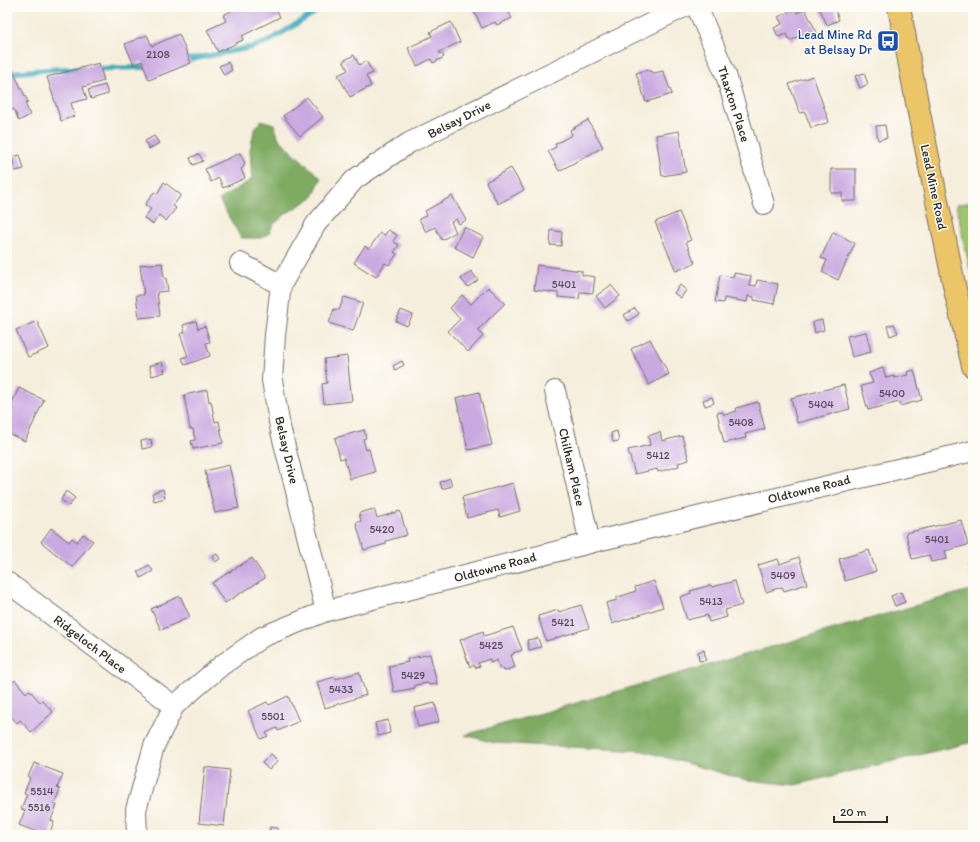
<svg xmlns="http://www.w3.org/2000/svg" width="980" height="842" viewBox="0 0 980 842" font-family="Itim,sans-serif">
<rect width="100%" height="100%" fill="#fdfcf7"/>
<filter id="ink" filterUnits="userSpaceOnUse"><feTurbulence type="fractalNoise" baseFrequency=".025" numOctaves="2"/><feDisplacementMap in="SourceGraphic" scale="8" xChannelSelector="R" yChannelSelector="G"/><feConvolveMatrix kernelMatrix="1 2 1 2 8 2 1 2 1" color-interpolation-filters="sRGB"/></filter>
<filter id="wash" filterUnits="userSpaceOnUse"><feTurbulence type="fractalNoise" baseFrequency=".012" numOctaves="4" result="noise"/><feDisplacementMap in="SourceGraphic" scale="16" xChannelSelector="R" yChannelSelector="G"/><feGaussianBlur stdDeviation="0.9" result="paint"/><feColorMatrix in="noise" values="0 0 0 0 0 0 0 0 0 0 0 0 0 0 0 0 0 1.4 0 .05"/><feComposite in="paint" operator="in"/></filter>
<g filter="url(#wash)">
<rect width="100%" height="100%" fill="#f6eedc"/>
<path fill="#9ec570" stroke="#64784e" d="M973,201V269L970,270L956,205Z"/>
<g fill="#7eaa62" stroke="#546a46">
<path d="M261,120L274,124L279,139L321,178L313,197L287,213L274,224L269,233L262,238H241L219,200L252,179L250,150L254,131Z"/>
<path d="M973,589V742L795,785L746,780L643,751L494,743L465,735Z"/>
</g>
<g fill="none" stroke-linecap="round" stroke-linejoin="round">
<g stroke="#3eacbc" stroke-width="5.5">
<path d="M182,61L253,47L269,41L324,7"/>
<path d="M93,69L150,67"/>
<path d="M7,73L55,69H83"/>
</g>
</g>
<g id="blocks">
<g fill="#caa9e1">
<path d="M239,7H242L243,9L247,7H275L280,17L242,36L243,40L218,52L207,30L226,21L223,15Z"/>
<path d="M472,7H515L517,9L509,13L512,18L497,25L495,22L482,28Z"/>
<path d="M819,7H834L839,20L827,25Z"/>
<path d="M795,9L797,13L805,9L817,33L813,35L810,31L790,41L786,34L778,37L774,28L782,24L778,17Z"/>
<path d="M451,22L460,42L439,52L440,54L442,53L444,57L433,63L431,59L417,66L408,48L432,36L430,32Z"/>
<path d="M179,34L191,63L149,80L142,61L134,65L125,44L147,35L152,46Z"/>
<path d="M354,55L359,65L366,61L373,73L366,76L371,86L350,97L338,75L348,70L343,61Z"/>
<path d="M228,62L232,70L224,75L219,66Z"/>
<path d="M99,63L104,81L83,87L87,99L71,103L75,116L61,121L47,77Z"/>
<path d="M11,67L28,102L25,103L30,115L19,121L14,109L7,112V69Z"/>
<path d="M647,70L654,73L663,71L672,94L646,102L636,73Z"/>
<path d="M864,73L868,84L860,88L855,76Z"/>
<path d="M813,76L829,122L811,128L805,112L800,113L789,84Z"/>
<path d="M105,85L108,94L91,99L88,90Z"/>
<path d="M307,97L323,117L300,136L283,116Z"/>
<path d="M588,120L603,147L559,171L548,151L556,147L555,144L572,135L570,130Z"/>
<path d="M885,125L887,138L878,140L876,126Z"/>
<path d="M679,131L686,172L662,176L656,135Z"/>
<path d="M154,136L159,143L149,149L145,141Z"/>
<path d="M240,153L245,163L243,168L241,169L245,178L223,188L219,178L211,182L205,169Z"/>
<path d="M199,154L203,161L193,165L190,158Z"/>
<path d="M20,155L24,169L15,171L12,157Z"/>
<path d="M511,168L524,190L498,204L486,182Z"/>
<path d="M831,169H856V201H842V193H831Z"/>
<path d="M164,182L181,195L173,206L176,208L166,221L159,215L153,224L144,218L151,209L145,205L154,192L157,194Z"/>
<path d="M452,196L466,220L459,224L456,219L451,222L456,232L442,240L435,227L426,232L419,219L427,215L425,211Z"/>
<path d="M679,212L691,240L686,242L695,263L676,271L655,222Z"/>
<path d="M464,227L483,237L473,257L454,247Z"/>
<path d="M388,230L397,235L393,241L399,245L394,252L397,254L389,265L385,263L376,277L354,263L365,246L369,249L380,233L385,235Z"/>
<path d="M551,230L562,232L561,246L550,245Z"/>
<path d="M833,232L855,243L838,280L822,272L827,260L821,258Z"/>
<path d="M162,263L164,278H166L168,291L157,292L160,316L139,318L136,295H144L140,265Z"/>
<path d="M537,265L582,271V275L595,277L593,293L580,292L579,299L558,297V293L534,290Z"/>
<path d="M471,271L478,280L468,287L461,279Z"/>
<path d="M734,273L751,276L749,285L756,286L757,280L778,284L774,304L754,300V297L748,296L747,302L724,298L723,303L715,302L720,275L733,277Z"/>
<path d="M611,285L620,296L605,308L596,296Z"/>
<path d="M680,285L686,290L681,298L674,293Z"/>
<path d="M488,287L505,303L478,330L483,336L468,352L448,331L460,319L450,308L462,295L471,304Z"/>
<path d="M344,297L363,303L353,331L329,323L334,309L339,310Z"/>
<path d="M635,308L639,314L628,321L624,315Z"/>
<path d="M401,310L413,315L407,326L396,321Z"/>
<path d="M822,320L824,330L815,333L813,322Z"/>
<path d="M37,321L49,348L28,357L16,330Z"/>
<path d="M196,321L198,329L205,326L210,342L206,343L210,356L185,365L182,358L188,356L180,334L185,332L183,325Z"/>
<path d="M894,324L898,333L890,336L887,326Z"/>
<path d="M866,332L871,352L852,357L847,336Z"/>
<path d="M650,339L669,374L649,385L631,349Z"/>
<path d="M347,356L352,401L324,404L322,384L327,383L324,359Z"/>
<path d="M402,361L404,365L395,370L393,366Z"/>
<path d="M162,362L165,372L152,376L149,366Z"/>
<path d="M883,368L886,378L894,376L895,378L908,375L907,372L914,370L922,400L900,406L899,402L868,410L861,386L873,383L869,373Z"/>
<path d="M844,385L850,409L797,423L791,398Z"/>
<path d="M19,388L44,400L25,441L7,433V421L13,408L10,407Z"/>
<path d="M207,390L209,402L211,401L215,422L219,421L223,443L193,449L191,441L195,440L193,429H190L184,395Z"/>
<path d="M479,392L492,445L468,450L456,398Z"/>
<path d="M712,397L714,403L705,406L703,400Z"/>
<path d="M758,402L765,429L745,434L746,438L724,443L717,413L723,412L724,415L737,411L736,408Z"/>
<path d="M364,430L366,438L363,439L366,450L369,449L375,472L350,479L344,458L340,459L335,438Z"/>
<path d="M617,431L619,441L613,442L611,433Z"/>
<path d="M660,432L662,441L682,436L689,460L678,463L679,466L658,472L657,469L635,474L628,450L650,445L648,436Z"/>
<path d="M151,439L152,447L142,449L141,441Z"/>
<path d="M229,465L239,508L215,513L205,471Z"/>
<path d="M450,478L452,486L442,489L440,482Z"/>
<path d="M513,483L520,511L500,517L498,510L467,518L462,497Z"/>
<path d="M163,489L165,498L154,501L152,493Z"/>
<path d="M66,491L75,498L69,506L61,500Z"/>
<path d="M374,509L377,518L400,511L407,535L386,541V544L364,550L356,523L361,521L359,513Z"/>
<path d="M961,520L968,545L945,551L947,559L931,562L929,555L912,559L906,533Z"/>
<path d="M51,528L69,542L72,538L77,542L83,534L93,541L72,567L41,542Z"/>
<path d="M869,550L876,571L845,581L839,559Z"/>
<path d="M217,554L220,559L215,562L212,557Z"/>
<path d="M799,557L807,584L784,591L782,587L766,592L758,565L778,559L780,564Z"/>
<path d="M252,558L265,578L225,603L212,583Z"/>
<path d="M149,565L153,571L141,578L137,572Z"/>
<path d="M973,565V585H972L968,566Z"/>
<path d="M654,581L663,607L612,624L606,603L617,600L616,598L636,591L635,587Z"/>
<path d="M735,581L742,605L725,610L727,617L709,622L707,615L687,620L680,597L691,593L690,591L711,585L712,587Z"/>
<path d="M901,592L905,602L895,606L891,596Z"/>
<path d="M180,596L190,617L161,630L151,609Z"/>
<path d="M581,605L589,628L546,641L538,616L558,610L559,612Z"/>
<path d="M513,627L522,650L513,653L514,654L511,655L515,667L504,671L503,668L500,669L497,660L491,663L490,659L478,663L480,666L475,668L474,665L470,667L460,640L483,631L484,636Z"/>
<path d="M538,638L541,647L529,650L527,640Z"/>
<path d="M704,650L706,660L699,661L698,652Z"/>
<path d="M430,654L437,684L429,685L428,683L415,685V688L394,692L389,666L408,662L407,659Z"/>
<path d="M359,672L366,695L325,708L317,682L335,677L336,679Z"/>
<path d="M7,677L12,683L15,680L26,693L29,690L40,702L42,700L53,712L31,732L20,720L17,723L7,712Z"/>
<path d="M288,696L299,721L278,731L277,728L266,733L268,736L261,739L248,711L267,702L269,705Z"/>
<path d="M435,703L439,722L418,727L414,708Z"/>
<path d="M388,720L390,733L378,736L375,723Z"/>
<path d="M271,754L278,761L269,770L262,763Z"/>
<path d="M34,763L63,774L57,788L60,789L54,804L57,805L51,820L54,821L49,835H45L19,825L25,810L21,809L27,794L24,793L30,778L28,777Z"/>
<path d="M205,767L230,770L224,826L199,823Z"/>
<path d="M270,827L278,828V835L269,834Z"/>
</g>
</g>
</g>
<g filter="url(#ink)">
<use href="#blocks" fill-opacity="0" stroke="#726f69" stroke-width="1"/>
<g fill="none" stroke-linecap="round" stroke-linejoin="round">
<g stroke="#726f69" stroke-width="22">
<g id="minor">
<path d="M697,7L726,75L764,204"/>
<path d="M240,263L281,285"/>
<path d="M555,391L590,543"/>
<path d="M7,582L174,706"/>
<path d="M326,611L280,427L272,380L275,335L281,285L316,224L355,179L409,143L684,7"/>
<path d="M137,835L136,810L154,746L174,706L222,665L262,637L326,611L597,541L973,451"/>
</g>
</g>
<g stroke="#726f69" stroke-width="24">
<path id="major" d="M899,7L918,108L956,294L973,366"/>
</g>
<use href="#minor" stroke="#fff" stroke-width="20"/>
<use href="#major" stroke="#ecc569" stroke-width="22"/>
</g>
</g>
<defs>
<g id="bus-square" transform="scale(1.15)"><rect x="-9" y="-9" width="18" height="18" rx="4" fill="#1a4fb4" stroke="#fdfcf7"/><path d="M-5-6H5V4H4V6H2V4H-2V6H-4V4H-5ZM-3.5-4V0h7V-4ZM-3.5 1.2v1.5H-2V1.2ZM2 1.2v1.5H3.5V1.2Z" fill="#fff"/></g>
</defs>
<g fill-rule="evenodd">
<use href="#bus-square" x="888" y="41"/>
</g>
<g text-anchor="middle" dominant-baseline="central" stroke-width="3" stroke-linejoin="round" paint-order="stroke">
<g font-size="11" fill="#534a58">
<text x="158" y="54">2108</text>
<text x="564" y="284">5401</text>
<text x="892" y="393">5400</text>
<text x="821" y="404">5404</text>
<text x="741" y="422">5408</text>
<text x="658" y="455">5412</text>
<text x="382" y="529">5420</text>
<text x="937" y="539">5401</text>
<text x="783" y="575">5409</text>
<text x="711" y="601">5413</text>
<text x="563" y="622">5421</text>
<text x="491" y="645">5425</text>
<text x="413" y="675">5429</text>
<text x="341" y="689">5433</text>
<text x="273" y="716">5501</text>
<text x="42" y="791">5514</text>
<text x="39" y="807">5516</text>
</g>
<g font-size="13" fill="#164399" stroke="#fdfcf7" text-anchor="end">
<text x="872" y="34">Lead Mine Rd<tspan x="872" dy="15">at Belsay Dr</tspan></text>
</g>
<g font-size="13" fill="#2b2b2b" stroke="#fdfcf7">
<text transform="translate(734 104) rotate(72)">Thaxton Place</text>
<text transform="translate(459 119) rotate(-27)">Belsay Drive</text>
<text transform="translate(934 187) rotate(78)">Lead Mine Road</text>
<text transform="translate(287 450) rotate(77)">Belsay Drive</text>
<text transform="translate(572 467) rotate(77)">Chilham Place</text>
<text transform="translate(809 489) rotate(-14)">Oldtowne Road</text>
<text transform="translate(495 567) rotate(-15)">Oldtowne Road</text>
<text transform="translate(90 644) rotate(37)">Ridgeloch Place</text>
</g>
</g>
<rect width="980" height="842" fill="none" stroke="#fdfcf7" stroke-width="24"/>
<path d="M834 816v6h53v-6" fill="none" stroke="#2b2b2b" stroke-width="2"/>
<text x="840" y="816" font-size="12" fill="#2b2b2b" stroke="#fdfcf7" stroke-width="3" paint-order="stroke">20 m</text>
</svg>
